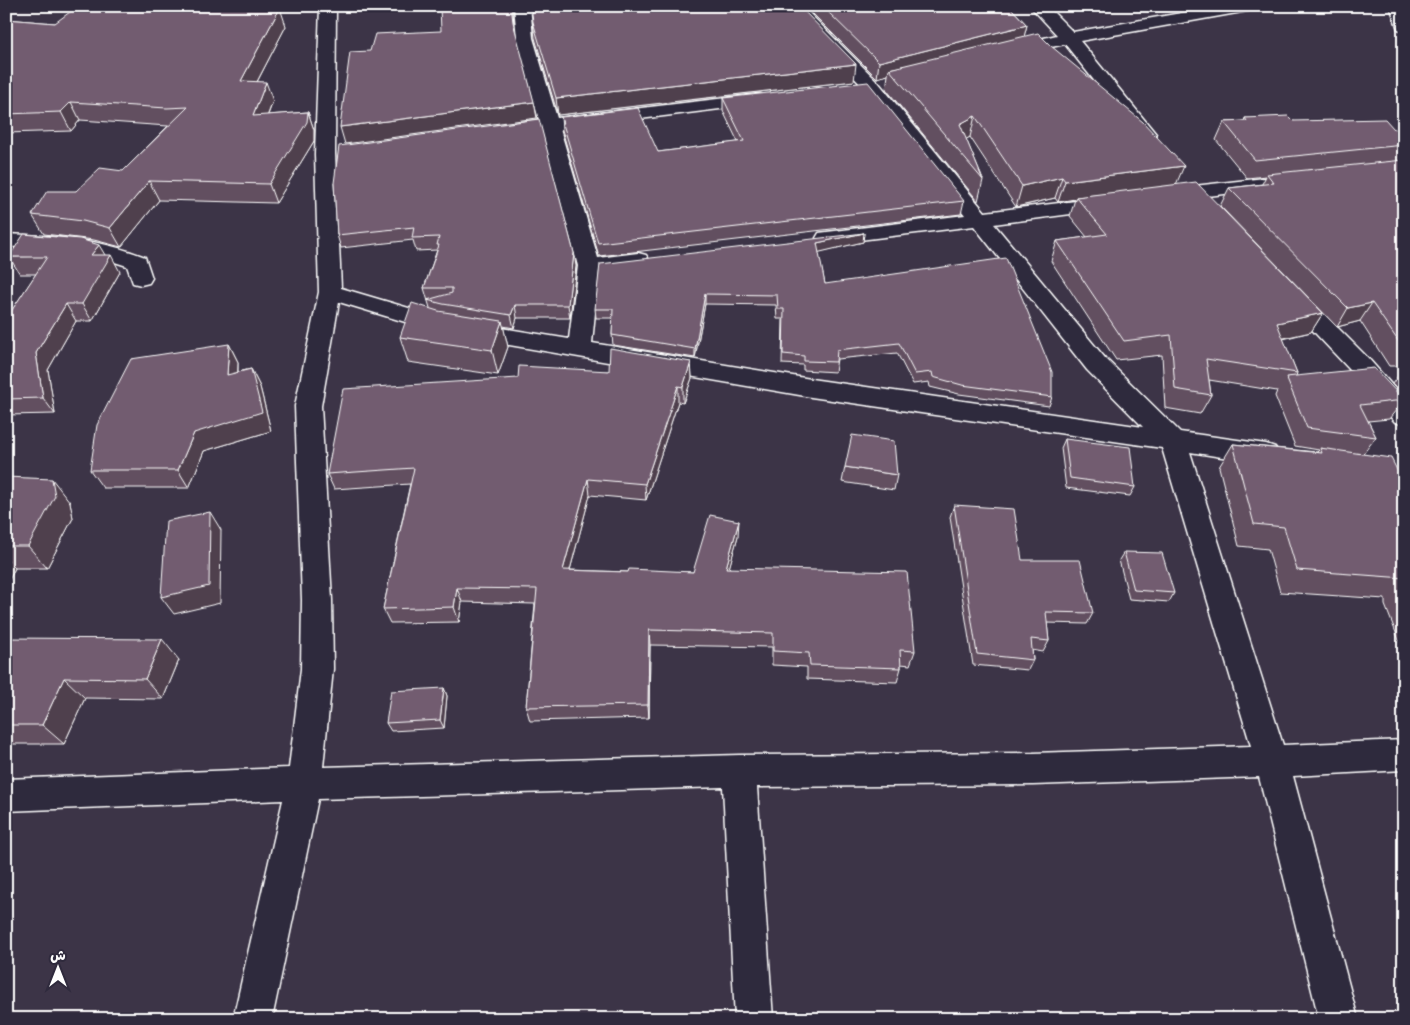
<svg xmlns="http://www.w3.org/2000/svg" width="1410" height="1025" viewBox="0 0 1410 1025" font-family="'Patrick Hand','Playpen Sans Arabic',sans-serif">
<rect width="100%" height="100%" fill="#3c3447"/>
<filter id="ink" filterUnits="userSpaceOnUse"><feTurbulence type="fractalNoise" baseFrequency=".02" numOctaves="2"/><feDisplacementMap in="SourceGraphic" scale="10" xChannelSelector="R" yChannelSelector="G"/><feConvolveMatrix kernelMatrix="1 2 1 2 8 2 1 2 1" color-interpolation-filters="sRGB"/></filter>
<g filter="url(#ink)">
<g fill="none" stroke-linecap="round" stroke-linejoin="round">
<g stroke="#fff" stroke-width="3">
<g id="minor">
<path d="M320,6H336L335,154L341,288L446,319L569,339L578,266L542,131L502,136L495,134L493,130L495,126L539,120L517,38L514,6H530L533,38L557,118L760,94L766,95L769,99L766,103L760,104L560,129L598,258L638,253L646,255L649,260L646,265L599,271L592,343L811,379L1143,427L1087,370L974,226L827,244L819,243L816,238L819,233L827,232L965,215L866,90L785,6H802L878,82L985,212L1109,197L1116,199L1119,203L1116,207L1109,209L994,224L1105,358L1180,432L1266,444L1275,447L1279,454L1275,461L1266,464L1190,452L1283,745L1404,740V770L1293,776L1358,1019H1319L1259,777L1033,785L757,787L773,1019H735L723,787L318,799L272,1019H233L283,800L6,811V779L289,768L301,669L302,600L295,406L319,292L315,154ZM339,302L445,334L811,397L1162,448L1251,746L1033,753L739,755L323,767L333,669L332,600L321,406Z"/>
<path d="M1030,6H1047L1073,32L1221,6H1256L1254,9L1248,11L1080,41L1156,134L1154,138L1147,140L1140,138L1065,44L1010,56L1004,55L1001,51L1004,47L1057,35Z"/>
<path d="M1390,6H1404V31L1398,29Z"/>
<path d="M1300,174L1307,176L1310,180L1307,184L1167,201L1160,199L1157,195L1160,191L1167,189Z"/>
<path d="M6,234C54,236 100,239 145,257L152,278L149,283L141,285L133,283L127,266L90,254L6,246Z"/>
<path d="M1291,287L1299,289L1368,358L1404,399V425L1395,422L1350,370L1283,299L1280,294L1283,289Z"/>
</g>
</g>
<use href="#minor" fill="#2f2a3d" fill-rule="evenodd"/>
</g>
<g fill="#624f60" stroke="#fff">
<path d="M805,6H1009L1027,25L1024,36L1176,184L1323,313L1311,332L1283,339L1297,373L1296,376L1404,400L1389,419L1368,421L1376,437L1363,454L1397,470L1404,471V653L1385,605V599L1280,592L1268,549L1239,546L1219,467L1233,444L1317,452L1319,450L1295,446L1275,396L1277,391L1209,380L1211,395L1200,414L1165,408L1162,355L1116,360L1051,261L1057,241L1087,237L1070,216L1075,199L1058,202L1055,198L1016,207L970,137L966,139L983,180L978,201L886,89L888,75L877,78Z"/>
<path d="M154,8H266L286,26L257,82L273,101L268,115L308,112L314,130V141L276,203L159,200L121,247L94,240L44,234L32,215L76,191L123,171L168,126L80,120L71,131L6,133V19L55,23L90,10Z"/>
<path d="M533,22L854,81L558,115L535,38Z"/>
<path d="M723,98L964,201L961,214L599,256L562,130L561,117L658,152L738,142L723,111Z"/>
<path d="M1245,118L1293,121L1404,145V366H1389L1360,321L1337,327L1220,206L1229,188L1262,184L1266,176L1247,178L1216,140L1224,122L1244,121Z"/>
<path d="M334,183L574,253L576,266L570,318H517L514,328L503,326L508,347L498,375L408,362L400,337L430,308L424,288L437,250L416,251L413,240L341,248L337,235Z"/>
<path d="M864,233L863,242L818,252L825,284L1052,397L1049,406L959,394L930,387L929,382L913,384L897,353L837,359L835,372L803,370V365L782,364L783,319H777L776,305L705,304L695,358L613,345L612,335L613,318H596L595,309Z"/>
<path d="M104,255L120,272L92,321H76L48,370L55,414L6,415V319L36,274H20L9,257Z"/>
<path d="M229,344L238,362V372L251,369L260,387L271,431L204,451L189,488H103L90,470Z"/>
<path d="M691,362L692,378L683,403L678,402L646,500L590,495L570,570L628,572H693L738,536L729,568L915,651L910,665L901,664V668L897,682L807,679V667L772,665V647L650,645L649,718L530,721L526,707L535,604L462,602L459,622L390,623L383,609L410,484L334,489L327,474L518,378L609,371Z"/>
<path d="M1403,369H1404V396L1392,384Z"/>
<path d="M1065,439L1135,487L1130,496L1066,488L1061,448Z"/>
<path d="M845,467L897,475L894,490L842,482Z"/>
<path d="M6,477L70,502L73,518L47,568H15L6,586Z"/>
<path d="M954,505L1022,560L1093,613L1087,624L1047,623L1049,641L1043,652L1032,650L1033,660L1028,670L973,665L950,517Z"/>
<path d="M1124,552L1174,593L1169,602L1129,599L1119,560Z"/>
<path d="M6,638L179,660L163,699L85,698L64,744H6Z"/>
<path d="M444,688L447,696L444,728L391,731L386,723Z"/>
<path d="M1404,1015V1019H1402L1400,1016Z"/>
</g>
<g fill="#50404e" stroke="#fff">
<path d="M511,6L513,12L515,38Z"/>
<path d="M280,8L286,26L248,99L241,81Z"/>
<path d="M1027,25L1023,41L889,69L888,75L877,78L879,62Z"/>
<path d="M856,64L854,81L558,115L556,98Z"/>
<path d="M266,82L273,101L260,135L253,116Z"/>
<path d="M71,102L80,120L71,131L61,112Z"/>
<path d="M534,102L537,118L345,144L340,127Z"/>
<path d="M308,112L314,130V141L276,203L269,184Z"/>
<path d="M975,116L970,137L956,145L960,124Z"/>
<path d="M1184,166L1175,187L1076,197L1075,199L1058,202L1065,181Z"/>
<path d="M1062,177L1055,198L1016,207L1022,186Z"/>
<path d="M149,181L159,200L121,247L110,228Z"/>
<path d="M864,233L863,242L816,253L817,243Z"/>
<path d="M99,245L108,260L111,255L120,272L92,321L82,304L91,255Z"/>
<path d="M574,253L576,266L570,318L568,305Z"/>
<path d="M705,294V304L695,358V349Z"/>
<path d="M1372,303L1360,321L1337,327L1348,308Z"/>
<path d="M66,304L76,321L48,370L55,414L43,398L36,353Z"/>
<path d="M515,305L517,318L514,328L511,315Z"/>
<path d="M1323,313L1311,332L1266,342L1277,323Z"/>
<path d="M502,321L508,347L498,375L492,350Z"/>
<path d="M229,344L238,362L237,394L227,375Z"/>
<path d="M691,362L692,378L683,403V387Z"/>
<path d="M251,369L260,387L271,431L204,451L189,488L178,470L194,433Z"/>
<path d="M678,386V402L646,500L645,484Z"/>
<path d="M52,479L70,502L73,518L47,568L28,546Z"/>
<path d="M588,479L590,495L566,585L563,570Z"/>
<path d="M210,512L221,530L220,603L174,614L161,597Z"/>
<path d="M739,521L738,536L725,583L726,568Z"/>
<path d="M6,559L15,568L6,586Z"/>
<path d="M457,588L462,602L459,622L454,607Z"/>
<path d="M649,630L650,645L649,718L648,705Z"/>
<path d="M162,639L179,660L163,699L145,679Z"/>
<path d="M64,678L85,698L64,744L42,725Z"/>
<path d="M444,688L447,696L444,728L440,720Z"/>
</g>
<g fill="#725c70" stroke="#fff">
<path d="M95,6H132L154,8L156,6H263L262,8H280L241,81L266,82L253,116L308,112L307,122L269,184L149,181L110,228L83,221L32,215L47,191H76L100,168L123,171L188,107L167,108L71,102L61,112L6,114V19L55,23L74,9L90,10Z"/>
<path d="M451,6H511L513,22L534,102L340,127L350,52L370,51L375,34L441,31L440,7Z"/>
<path d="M531,6H799L856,64L556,98L533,22Z"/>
<path d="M822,6H1009L1027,25L879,62Z"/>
<path d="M1038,33L1051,46L1143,122L1184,166L1065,181L1062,177L1022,186L975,116L960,124L983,180L889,69Z"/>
<path d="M868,82L964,201L598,243L561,117L638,108L658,152L744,141L723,98Z"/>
<path d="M1288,116L1293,121L1385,119L1394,129H1404V145L1255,160L1224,122L1247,121L1245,118Z"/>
<path d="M539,119L574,253L568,305H515L511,315L443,304L427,300L452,293V288H424L439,245H437L439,237L412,238L414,227L337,235L334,183L339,146Z"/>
<path d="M1404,160V348H1403L1372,303L1348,308L1229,188L1274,183L1267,174Z"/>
<path d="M1196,182L1323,313L1277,323L1297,373L1206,359L1211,395L1175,389L1171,335L1124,341L1057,241L1107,234L1076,197Z"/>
<path d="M864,233L817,243L825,284L1006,258L1052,372V397L962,385L933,377L932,372L915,374L899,343L837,350L836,362L804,361V356L783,354L784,309H778L777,295L705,294L695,349L612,335L613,309H595L600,264Z"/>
<path d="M24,234L80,239L99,245L91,255H111L82,304H66L36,353L43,398L6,399V319L47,257H9Z"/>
<path d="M412,303L438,311L502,321L492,350L400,337Z"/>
<path d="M229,344L227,375L251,369L262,412L194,433L178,470H90L97,425L131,359Z"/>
<path d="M610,348L691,362L683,387L678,386L645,484L588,479L563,570L628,572L629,569L693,572L710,515L739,521L726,568L907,572L915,651L900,650L901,668L810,665L809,653L773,651V633L649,630L648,705L526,707L537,589L457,588L454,607L383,609L414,468L327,474L343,389L518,378L519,366L609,371Z"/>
<path d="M1374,368L1404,400L1360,405L1376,437L1307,428L1286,377Z"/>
<path d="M852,435L894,441L897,475L845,467Z"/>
<path d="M1065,439L1130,447L1135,487L1070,478Z"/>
<path d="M1233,444L1322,453L1320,448L1391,458L1397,470L1404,471V578L1297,570L1284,527L1254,524Z"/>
<path d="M6,477L52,479L55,496L28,546H6Z"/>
<path d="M954,505L1014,509L1022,560H1080L1093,613L1046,612L1049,641L1031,639L1033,660L977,654Z"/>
<path d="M210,512L209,586L161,597L166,521Z"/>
<path d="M1124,552L1162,553L1174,593L1134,590Z"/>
<path d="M6,638L162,639L145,679L64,678L42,725H6Z"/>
<path d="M444,688L440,720L386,723L391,691Z"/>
</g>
</g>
<rect width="1410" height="1025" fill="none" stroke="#2f2a3d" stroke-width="25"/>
<rect x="12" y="12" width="1385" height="1000" fill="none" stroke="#fff" stroke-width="2" filter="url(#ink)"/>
<g transform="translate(58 968)" stroke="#2f2a3d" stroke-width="4" paint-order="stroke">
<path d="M0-4L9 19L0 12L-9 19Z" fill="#ffffff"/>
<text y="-8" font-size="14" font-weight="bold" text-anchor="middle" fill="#ffffff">ش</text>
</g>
</svg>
